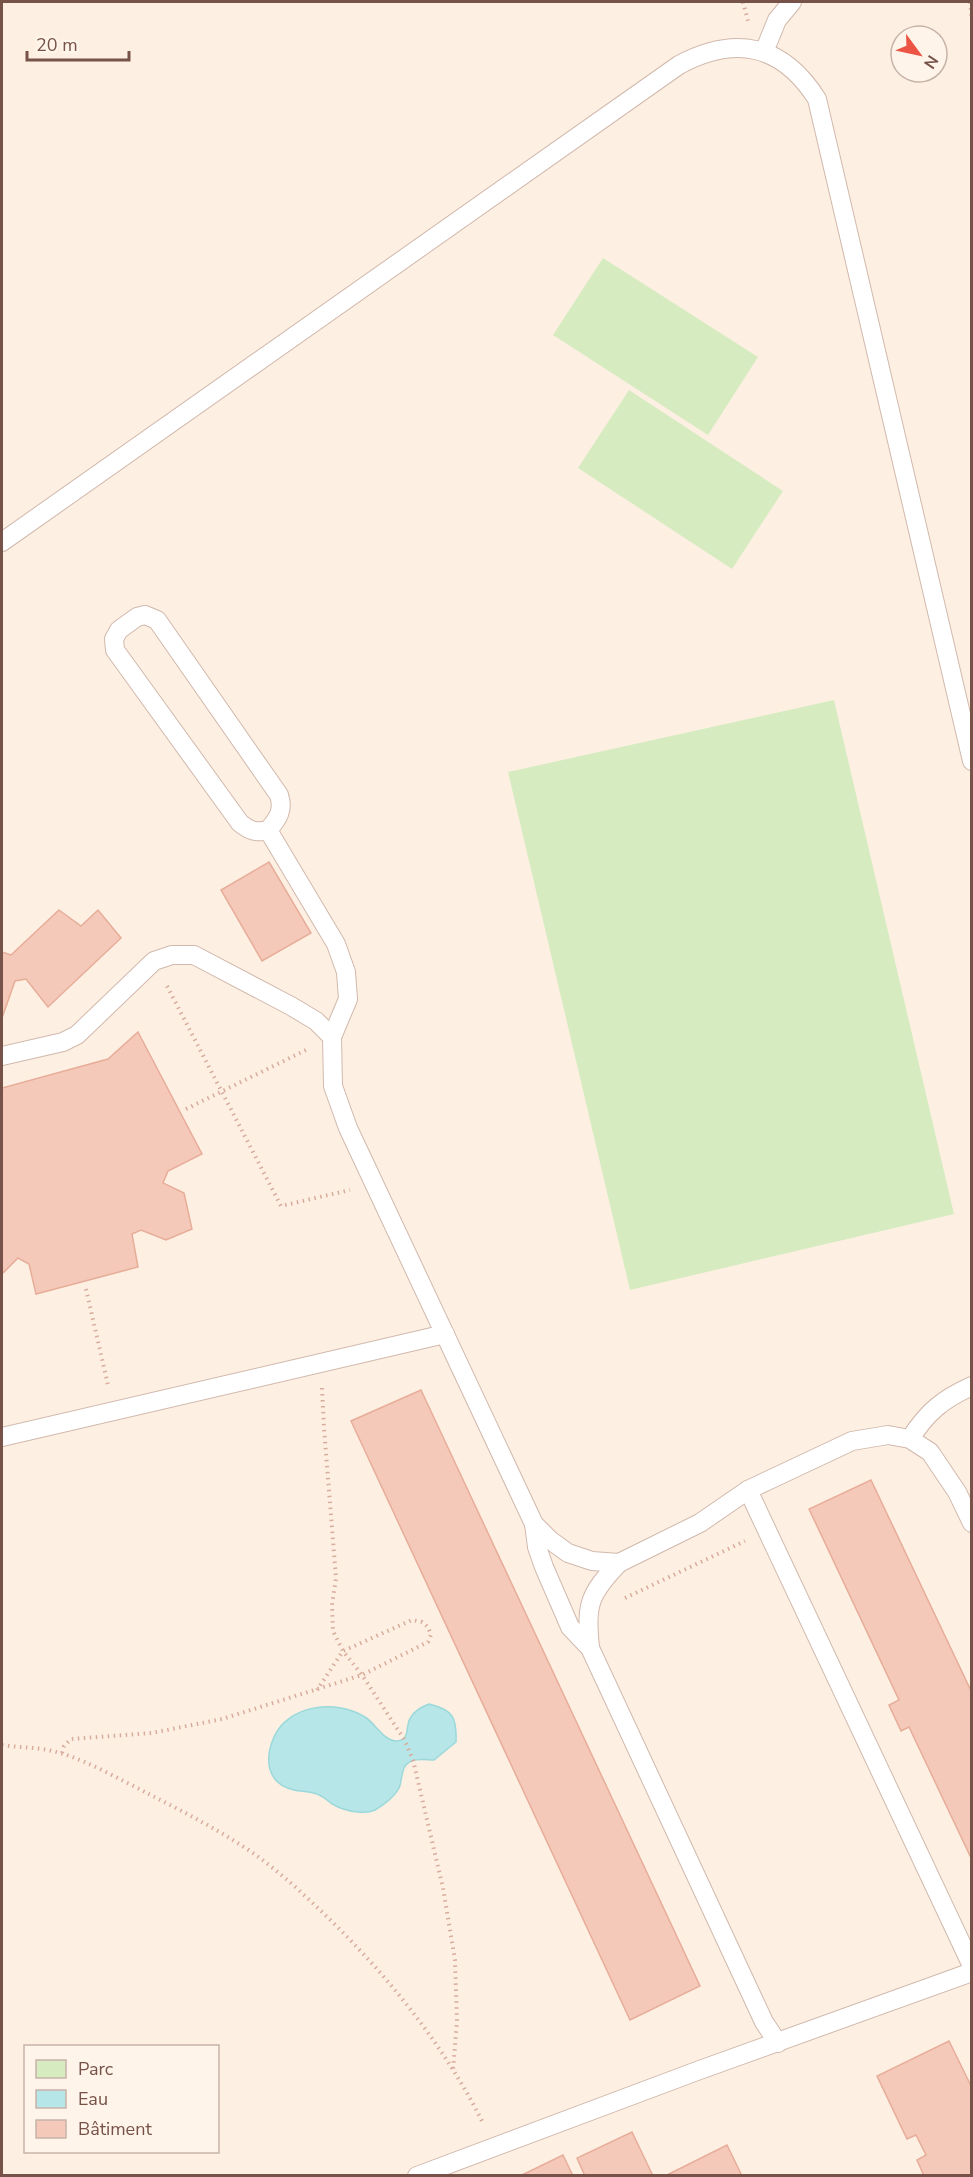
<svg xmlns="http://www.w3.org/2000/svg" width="973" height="2177" viewBox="0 0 973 2177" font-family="'Nunito Sans',sans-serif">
<rect width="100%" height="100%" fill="#fdf0e3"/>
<g fill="#d7ebc1">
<path d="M603,258L758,357L708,435L553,335Z"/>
<path d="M629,390L783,491L732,569L578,468Z"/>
<path d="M834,700L954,1214L630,1290L508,772Z"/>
</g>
<path fill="#b6e6e7" stroke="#9cd8da" stroke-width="1.5" d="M429,1704C453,1710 457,1717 456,1742L434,1760C428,1760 418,1758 412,1761C400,1765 403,1779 399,1788C395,1796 384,1805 375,1810C365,1815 346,1811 336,1806C330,1804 326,1798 321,1796C312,1791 303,1792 294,1790C267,1784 264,1760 274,1737C289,1704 337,1699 365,1717C375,1723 384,1741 396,1741C412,1740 404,1726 411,1717C415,1710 421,1707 429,1704Z"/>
<g fill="#f4c9b9" stroke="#e7ad99" stroke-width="1.5">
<path d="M269,862L311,933L262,961L221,890Z"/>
<path d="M59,910L81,926L98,910L121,938L48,1007L26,979L15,981L2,1018V952L11,955Z"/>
<path d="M138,1032L202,1154L168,1171L163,1183L184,1193L192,1229L166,1240L141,1230L132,1234L138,1267L36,1294L29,1264L18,1258L2,1274V1088L108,1059Z"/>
<path d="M421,1390L700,1986L630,2020L351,1421Z"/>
<path d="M871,1480L972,1693V1860L909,1727L901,1731L889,1705L899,1700L809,1509Z"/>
<path d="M949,2041L972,2088V2176H924L917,2160L926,2155L916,2135L907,2139L877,2076Z"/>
<path d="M632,2132L653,2176H585L577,2158Z"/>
<path d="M727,2145L742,2176H665Z"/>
<path d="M563,2155L573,2176H520Z"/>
</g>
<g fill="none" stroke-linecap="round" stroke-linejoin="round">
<g stroke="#d1b8ac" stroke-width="20">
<g id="service">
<path d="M764,52L777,20L792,2"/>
<path d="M2,542L679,65C735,35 782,44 817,99L972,761"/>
<path d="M268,830C278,819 284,810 279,795L157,620L145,615L137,617L119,630L114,639L115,650L240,823C250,831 256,833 268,830L336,944L346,972L348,999L332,1037L333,1086L348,1128L534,1524L537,1547L544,1567L570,1627L590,1648L764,2022L778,2043"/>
<path d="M2,1056L63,1042L77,1035L154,961L172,955H194L291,1006L316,1021L332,1037"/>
<path d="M2,1437L445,1334"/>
<path d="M910,1439C927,1412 943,1399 972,1386"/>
<path d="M748,1490L972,1966"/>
<path d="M534,1524L550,1540L568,1553L592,1561L619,1563L700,1523L748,1490L767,1481L852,1441L888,1435L910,1439L930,1452L957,1492L972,1523"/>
<path d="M590,1648C586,1605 588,1595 619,1563"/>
<path d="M417,2176L697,2071L972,1972"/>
</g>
</g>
<g stroke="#d8ac9c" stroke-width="4" stroke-dasharray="1.5 4.5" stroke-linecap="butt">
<path d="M743,2L748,21"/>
<path d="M970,2L972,20"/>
<path d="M167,986L281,1206L350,1190"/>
<path d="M186,1109L306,1050"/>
<path d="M86,1289L108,1385"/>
<path d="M322,1388L324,1428L336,1578L332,1605L333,1631L343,1651L362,1675L404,1739L413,1760L443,1888L455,1960L457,2021L453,2070"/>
<path d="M625,1598L745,1541"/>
<path d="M2,1745C21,1748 41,1747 60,1753C88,1761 121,1780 147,1793C182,1811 217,1829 250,1851C275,1868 298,1889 320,1910C384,1971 443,2043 483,2123"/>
<path d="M62,1753L64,1746L71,1739L152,1733L222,1719L362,1675L428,1642L431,1635L428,1627L422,1622L412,1620L343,1651L317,1690"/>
</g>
<use href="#service" stroke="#fff" stroke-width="18"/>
</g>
<rect width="973" height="2177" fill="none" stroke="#765248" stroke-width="6"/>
<rect x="24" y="2045" width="195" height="108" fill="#fff4ea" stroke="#c8b3a9" stroke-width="1.5"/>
<rect x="36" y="2060" width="30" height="18" fill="#d7ebc1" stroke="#c8b3a9" stroke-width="1.5"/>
<text x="78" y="2075" font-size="18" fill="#765248">Parc</text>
<rect x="36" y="2090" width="30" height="18" fill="#b6e6e7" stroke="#c8b3a9" stroke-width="1.5"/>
<text x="78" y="2105" font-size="18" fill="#765248">Eau</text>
<rect x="36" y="2120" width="30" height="18" fill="#f4c9b9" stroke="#c8b3a9" stroke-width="1.5"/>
<text x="78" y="2135" font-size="18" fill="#765248">Bâtiment</text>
<g transform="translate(919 54) rotate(123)"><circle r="28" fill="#fff4ea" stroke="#c8b3a9" stroke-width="1.5"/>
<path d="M0-4.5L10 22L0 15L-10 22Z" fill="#ec5443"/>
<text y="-9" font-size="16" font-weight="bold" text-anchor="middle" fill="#765248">N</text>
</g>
<path d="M27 51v9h102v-9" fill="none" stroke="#765248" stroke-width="3"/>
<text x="36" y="51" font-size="18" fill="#765248" stroke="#fff4ea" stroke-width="4.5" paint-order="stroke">20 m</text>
</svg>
